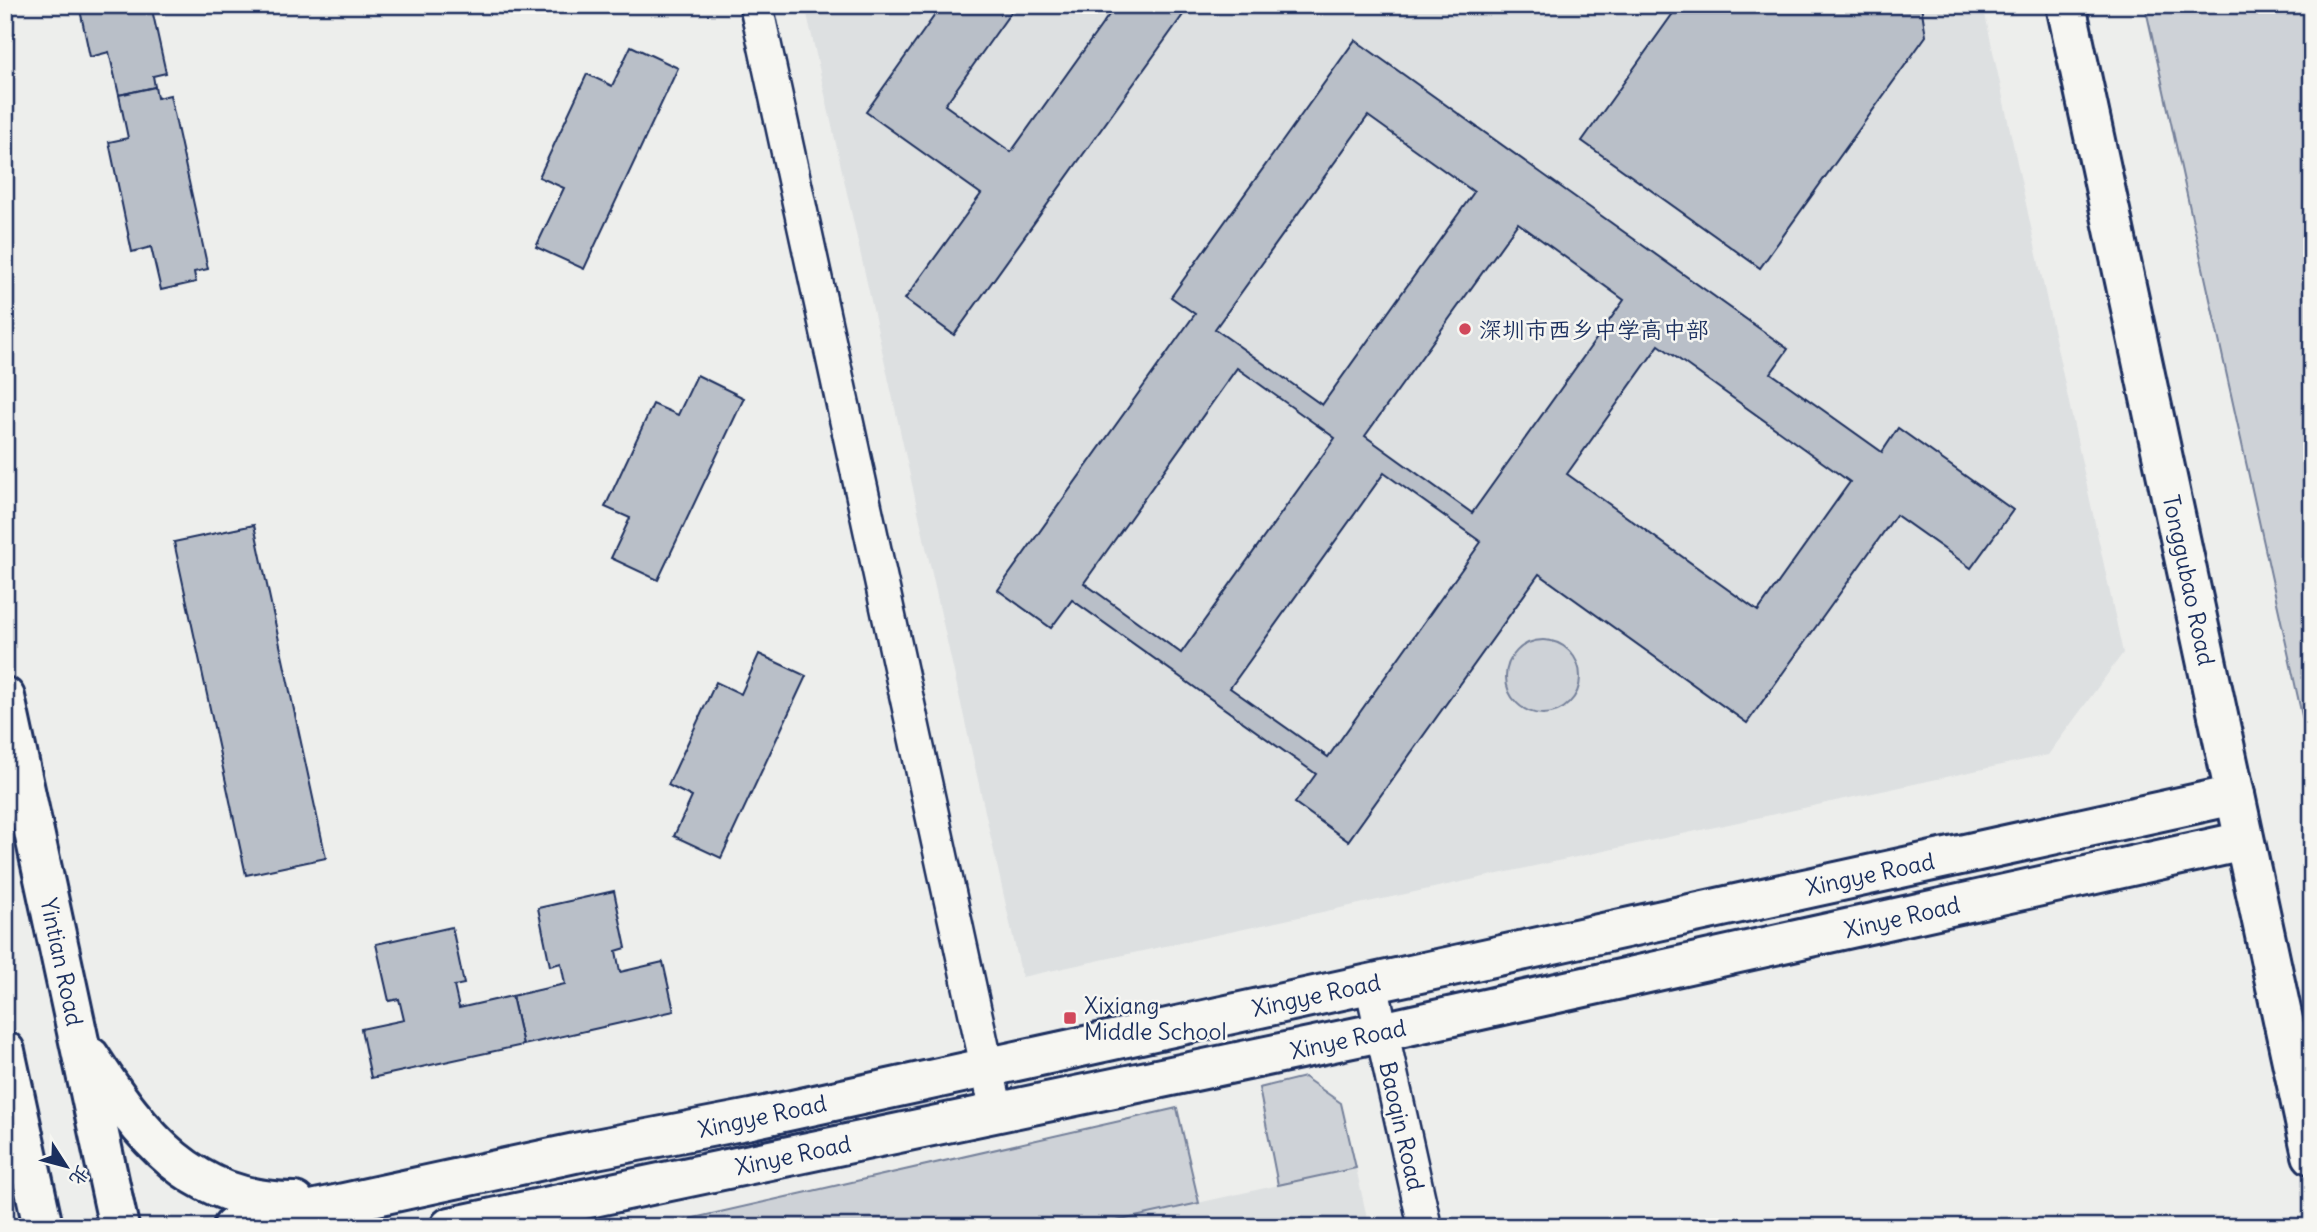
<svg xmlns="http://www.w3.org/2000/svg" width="2317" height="1232" viewBox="0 0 2317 1232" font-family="Delius,'LXGW WenKai TC',sans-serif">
<rect width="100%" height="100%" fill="#edeeec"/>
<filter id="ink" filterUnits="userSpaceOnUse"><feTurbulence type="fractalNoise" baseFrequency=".0143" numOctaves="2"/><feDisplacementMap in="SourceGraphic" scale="14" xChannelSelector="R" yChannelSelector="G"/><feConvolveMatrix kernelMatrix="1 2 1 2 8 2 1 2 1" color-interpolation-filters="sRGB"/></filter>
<g filter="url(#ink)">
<g fill="#dde0e1">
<path d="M805,5H1983L2123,653L2048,755L1022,977Z"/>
<path d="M1356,1168L1369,1227H1089Z"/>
</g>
<g fill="#ced2d7" stroke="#74809a" stroke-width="2">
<path d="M2145,5H2312V761Z"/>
<circle cx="1543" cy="677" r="37"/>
<path d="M1304,1077L1341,1103L1356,1168L1278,1185L1259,1088Z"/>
<path d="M1177,1108L1199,1203L1089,1227H654Z"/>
</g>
<g fill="#b9bfc8" stroke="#1b2f5e" stroke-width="2" fill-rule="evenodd">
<path d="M79,5H151L166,73L153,76L155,87L119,95L109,52L90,57Z"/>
<path d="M942,5H1016L945,105L1011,152L1116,5H1190L954,335L905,299L981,194L866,112Z"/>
<path d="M1679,5H1921L1926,36L1760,268L1582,141Z"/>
<path d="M1355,40L1788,349L1771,373L1882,452L1898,428L2013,510L1971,568L1896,515L1747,723L1539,574L1348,841L1295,803L1316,774L1072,600L1051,628L998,590L1195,314L1171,297ZM1368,116L1474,192L1322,405L1215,329ZM1518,223L1624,300L1472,513L1365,436ZM1659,345L1850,482L1758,611L1567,474ZM1237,368L1335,438L1181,653L1084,583ZM1384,473L1481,542L1328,757L1230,688Z"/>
<path d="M631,46L678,68L584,269L536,247L564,188L539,177L587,74L612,86Z"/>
<path d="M155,87L157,98L170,95L208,269L194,272L196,282L161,290L151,247L132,252L109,142L128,138L119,95Z"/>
<path d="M697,375L744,398L658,580L611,558L630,518L605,507L653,404L678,415Z"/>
<path d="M254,525L326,858L246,875L174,542Z"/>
<path d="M759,654L806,676L721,858L674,836L692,797L668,785L716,682L741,694Z"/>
<path d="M614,891L626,948L616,951L620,972L663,962L674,1011L523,1045L512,996L565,984L561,963L550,966L538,908Z"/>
<path d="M452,927L464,984L454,986L459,1008L512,996L523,1045L371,1078L361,1029L404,1020L399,999L389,1001L376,944Z"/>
</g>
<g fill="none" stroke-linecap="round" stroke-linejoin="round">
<g stroke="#1b2f5e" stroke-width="37">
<g id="street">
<path d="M756,5L997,1113"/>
<path d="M1371,983L1425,1227"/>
</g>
</g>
<g stroke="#1b2f5e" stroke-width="44">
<g id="secondary">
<path d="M2066,5L2312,1155"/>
<path d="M5,697L119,1227"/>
<path d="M5,1051L43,1227"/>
<path d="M90,1057C142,1137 191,1202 295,1202"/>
<path d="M233,1227L575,1153L751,1119L2235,795"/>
<path d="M450,1227L1381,1032L2244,841"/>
</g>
</g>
<use href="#street" stroke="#f6f6f2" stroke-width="32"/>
<use href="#secondary" stroke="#f6f6f2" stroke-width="38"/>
</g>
</g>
<g fill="#d1495b" stroke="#f6f6f2" stroke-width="2.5">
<circle cx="1465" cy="329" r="7"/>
<rect x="1063" y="1011" width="14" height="14" rx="3.5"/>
</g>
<g text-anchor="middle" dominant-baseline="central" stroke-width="5" stroke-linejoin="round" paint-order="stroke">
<g font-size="23" fill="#1b2f5e" stroke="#f6f6f2" text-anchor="start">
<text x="1479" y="329">深圳市西乡中学高中部</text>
<text x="1084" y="1005">Xixiang<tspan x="1084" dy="26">Middle School</tspan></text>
</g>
<g font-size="23" fill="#1b2f5e" stroke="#f6f6f2">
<text transform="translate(2189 580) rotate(78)">Tonggubao Road</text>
<text transform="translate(1870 874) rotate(-12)">Xingye Road</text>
<text transform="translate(1902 917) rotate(-13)">Xinye Road</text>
<text transform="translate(62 962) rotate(78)">Yintian Road</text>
<text transform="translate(1316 995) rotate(-12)">Xingye Road</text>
<text transform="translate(1348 1039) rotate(-12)">Xinye Road</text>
<text transform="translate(762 1116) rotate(-12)">Xingye Road</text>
<text transform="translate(1402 1126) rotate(77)">Baoqin Road</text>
<text transform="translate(793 1155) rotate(-12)">Xinye Road</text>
</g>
</g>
<rect width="2317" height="1232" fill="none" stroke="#f6f6f2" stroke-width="28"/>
<rect x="14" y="14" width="2289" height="1204" fill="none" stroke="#1b2f5e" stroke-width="2.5" filter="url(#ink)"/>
<g transform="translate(66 1166) rotate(126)" stroke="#f6f6f2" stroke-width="5" paint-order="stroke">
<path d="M0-5L12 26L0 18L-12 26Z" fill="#1b2f5e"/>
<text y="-10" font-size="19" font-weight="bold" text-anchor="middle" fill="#1b2f5e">北</text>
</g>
</svg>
